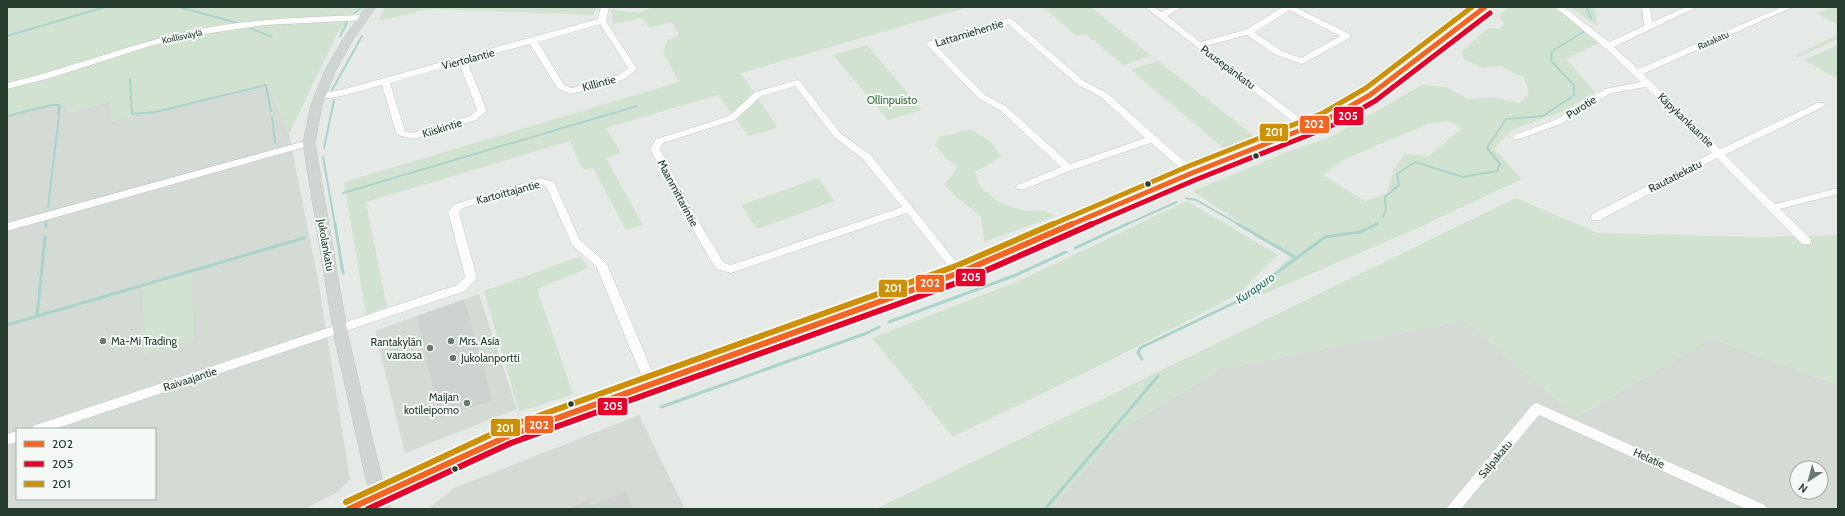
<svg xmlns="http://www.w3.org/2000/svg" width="1845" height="516" viewBox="0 0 1845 516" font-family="Cabin,sans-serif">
<rect width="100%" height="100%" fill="#e6eae6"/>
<g fill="#d4dbd5" fill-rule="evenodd">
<path d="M269,86L289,134L318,279L350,479L338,492L304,509H7V115L65,102L68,112L110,101L112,121ZM17,429H155V499H17Z"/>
<path d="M479,294L517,409L405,453L375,331Z"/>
<path d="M1464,320L1577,417L1711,338L1838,385V509H1052L1118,431L1220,369ZM1797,468H1821V492H1797Z"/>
<path d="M639,415L685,509H428L454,488Z"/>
</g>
<g fill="#d2e2d1" fill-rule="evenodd">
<path d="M7,7H361L338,32L289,134L269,86L112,121L110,101L68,112L65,102L7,115Z"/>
<path d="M385,7H597L593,15L430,9L379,21Z"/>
<path d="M652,7H968L741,73L778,128L748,136L718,95L606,128L621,153L606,158L643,225L626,230L593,168L583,170L570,141L366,202L387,307L366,315L344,182L679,82L663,52L667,41L679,34L671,22L649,28L642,18L613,24L611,9L639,13Z"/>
<path d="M1043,7H1091L1151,56L1123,65L1086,34L1077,36Z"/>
<path d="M1510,7H1552L1597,40V44L1566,59L1595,92L1564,111L1512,130L1494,149L1522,179L1411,231L1243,303L1290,257L1193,191L1287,152L1333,136L1422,85L1447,87L1468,99L1490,97L1520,103L1529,92L1524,78L1500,66L1482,68L1464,59L1461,52L1488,28L1500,29L1504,23L1498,16ZM1449,121L1461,129L1429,156L1405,154L1394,169L1387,193L1365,201L1323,175L1345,159L1378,145L1428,124Z"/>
<path d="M1570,7H1595L1597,26Z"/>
<path d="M1832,7H1838V25L1817,13Z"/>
<path d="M1838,34V39L1798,57L1795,56Z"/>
<path d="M867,45L922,110L888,120L833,55Z"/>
<path d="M1838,45V79L1804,60Z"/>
<path d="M1158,61L1258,139L1227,151L1131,70Z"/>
<path d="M971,129L991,142L1001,157L975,172L979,185L998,202L1022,210L1046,211L1055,216L984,242L981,216L956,197L944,185L958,167L947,159L935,145L939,137Z"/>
<path d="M818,178L835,201L757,229L741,205Z"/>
<path d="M1516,198L1598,233L1763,237L1838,235V385L1711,338L1577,417L1464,320L1220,369L1118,431L1052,509H876Z"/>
<path d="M1187,201L1278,255L1237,295L1107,362L953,437L872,338L1021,280Z"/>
<path d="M581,256L588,268L537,289L573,394L519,412L484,291Z"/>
<path d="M191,272L194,339L144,354L143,286Z"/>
</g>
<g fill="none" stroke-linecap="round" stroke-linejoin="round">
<g stroke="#aad4cb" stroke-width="2">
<path d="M179,7L241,24"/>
<path d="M1588,7L1587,9L1591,18"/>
<path d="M355,13L362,7"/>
<path d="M248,27L272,37"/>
<path d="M7,36L105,7"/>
<path d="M340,36L347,23"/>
<path d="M130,79L132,114L155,112L266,85L271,112"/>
<path d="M332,90L362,36"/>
<path d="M7,116L51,105H59L58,114"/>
<path d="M272,117L275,142"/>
<path d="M324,148L334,100"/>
<path d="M323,157L335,225"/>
<path d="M343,193L637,106"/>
<path d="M1186,198L1196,200L1240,225"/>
<path d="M48,207L60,107"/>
<path d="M1383,217L1386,210L1385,197L1399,185L1397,174L1415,162L1463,177L1497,171L1500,164L1487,148L1506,119L1543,116L1574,95V85L1551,61L1552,51L1585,31"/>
<path d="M46,220V225"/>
<path d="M1125,225L1177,202"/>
<path d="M1376,225L1378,224"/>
</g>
<g stroke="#aad4cb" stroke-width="3">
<path d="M46,224V227"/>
<path d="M335,224L343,273"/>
<path d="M1238,224L1296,258"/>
<path d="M1075,248L1127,224"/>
<path d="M37,316L45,237"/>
<path d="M889,322L1016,275L1066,252"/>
<path d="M7,325L304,238"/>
<path d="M1142,359L1138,353L1140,348L1240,300L1325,237L1360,232L1377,224"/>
<path d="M661,407L867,333L879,327"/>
<path d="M1045,509L1158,376"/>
</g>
</g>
<g fill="#ced3cf" stroke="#cfd3cf">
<path d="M464,300L492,400L440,418L418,316Z"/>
<path d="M625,492L633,509H569L589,500L592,507Z"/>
</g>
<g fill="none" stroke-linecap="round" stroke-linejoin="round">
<g stroke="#c3c7c3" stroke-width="1">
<g id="minor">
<path d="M601,7H609L606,21L637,69L625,79L571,94L558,89L530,44L467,61L487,111L476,120L416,138L413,139L398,135L396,133L382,85C370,88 323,104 315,96L317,94L341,90L598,19ZM600,24L628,68L619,75L572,88L564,85L538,42ZM459,63L477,110L470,116L413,133L405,131L390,83Z"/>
<path d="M1145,7H1154L1161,12L1172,7H1182L1167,16L1200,42L1245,30L1283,7H1295L1350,34V38L1302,64L1276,55L1247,35L1206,46L1308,124C1369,100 1428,47 1480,7H1489L1373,97L1329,122L1311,130L1196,175L963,276L513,440L363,509H342L344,505L503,432L644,382L596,266L572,245L546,186L541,185L463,208L459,212L477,278L465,291L55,429H33L34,425L39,424L457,285L465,277L448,211L455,204L541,178L554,182L580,240L607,264L655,378L952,271L907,213L731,273L716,269L684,214L650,149L656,139L729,116L755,92L797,80L800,81L841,134L870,154L961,268L1185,172L1151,143L1072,170L1025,189H1017L1016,187L1017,185L1061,167L1000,110L979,99L926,44L927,42L1009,18L1012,19L1084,81L1107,93L1193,169L1300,127ZM1289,10L1340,36L1301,58L1282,51L1254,32ZM1008,24L1078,85L1101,97L1145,138L1070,164L1006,106L985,95L936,45ZM795,86L835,138L862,158L902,207L731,265L724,263L694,214L660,149L663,143L735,120L761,96Z"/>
<path d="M1555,7H1564L1609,42L1644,26L1642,7H1650L1652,22L1686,7H1697L1614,47L1638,69L1782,7H1793L1643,74L1720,149L1817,103H1823L1825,105L1823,107L1725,155L1775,204L1838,188V194L1780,209L1810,238L1811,241L1810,244H1802L1717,158L1600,220H1592L1591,217L1592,214L1712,153L1646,87L1611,93L1561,124L1520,139H1514L1512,137L1514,135L1555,120L1605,89L1641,82L1605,48Z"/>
<path d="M362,15L365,16V20L264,25L191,36L150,46L50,78L7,89V83C69,69 128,44 190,31C247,19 305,17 362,15Z"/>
<path d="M309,140L314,143L312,145L7,231V223Z"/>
<path d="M1537,403L1765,505L1767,509H1746L1539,415L1461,509H1446L1533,404Z"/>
<path d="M17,431V442L7,445V434Z"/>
</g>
</g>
<g stroke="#c2c9c4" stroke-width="1">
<path id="major" d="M366,7H376L354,38L336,70L322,105L315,143L348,336L381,475L391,509H375L365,475L334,336L303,143L311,105L325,70L344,38Z"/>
</g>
<use href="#minor" fill="#fbfcfb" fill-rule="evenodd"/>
<use href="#major" fill="#cfd6d2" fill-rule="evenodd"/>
<g stroke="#f4f9f5" stroke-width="8">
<path id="bus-1-far1" d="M1070,225L1192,173L1326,120L1370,95L1485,7"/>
</g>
<g stroke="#f4f9f5" stroke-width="10">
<path id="bus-1" d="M349,509L508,436L959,273L1072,224"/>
</g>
<g stroke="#f4f9f5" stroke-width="8">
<path id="bus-2-far1" d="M1090,225L1195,180L1329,127L1375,101L1490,13"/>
</g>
<g stroke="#f4f9f5" stroke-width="10">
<path id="bus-2" d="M368,509L511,443L962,281L1092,224"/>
</g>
<g stroke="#f4f9f5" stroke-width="8">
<path id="bus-3-far1" d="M1051,225L1189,166L1323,113L1366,88L1472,7"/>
</g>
<g stroke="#f4f9f5" stroke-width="10">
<path id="bus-3" d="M346,502L505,428L956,266L1053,224"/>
</g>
<use href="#bus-1-far1" stroke="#f26522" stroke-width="5"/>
<use href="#bus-1" stroke="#f26522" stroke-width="6"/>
<use href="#bus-2-far1" stroke="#e4002b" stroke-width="5"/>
<use href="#bus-2" stroke="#e4002b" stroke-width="6"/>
<use href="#bus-3-far1" stroke="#cd9109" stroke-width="5"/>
<use href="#bus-3" stroke="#cd9109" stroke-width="6"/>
</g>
<g fill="#253c2e" stroke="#f4f9f5" stroke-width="1.5">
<circle cx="1256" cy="156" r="3.5"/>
<circle cx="1148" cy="184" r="3.5"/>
<circle cx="571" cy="404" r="3.5"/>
<circle cx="455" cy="469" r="3.5"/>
</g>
<g fill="#69796e" stroke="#f4f9f5" stroke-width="1.5">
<circle cx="103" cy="341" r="4"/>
<circle cx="451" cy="341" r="4"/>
<circle cx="430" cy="348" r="4"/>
<circle cx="453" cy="358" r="4"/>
<circle cx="467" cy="403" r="4"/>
</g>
<g text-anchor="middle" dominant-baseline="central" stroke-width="4" stroke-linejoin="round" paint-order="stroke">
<g font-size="9" fill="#253c2e" stroke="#f4f9f5">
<text transform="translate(182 36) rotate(-12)">Koillisväylä</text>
<text transform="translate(1713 40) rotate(-24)">Ratakatu</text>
</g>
<g font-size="11" fill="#253c2e" stroke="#f4f9f5">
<text transform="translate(969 33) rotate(-17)">Lattamiehentie</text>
<text transform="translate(468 59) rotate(-15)">Viertolantie</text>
<text transform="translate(1228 67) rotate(37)">Puusepänkatu</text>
<text transform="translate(599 83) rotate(-15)">Killintie</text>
<text transform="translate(1581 107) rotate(-32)">Purotie</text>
<text transform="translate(1686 120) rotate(44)">Käpykankaantie</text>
<text transform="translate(442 128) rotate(-17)">Kiiskintie</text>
<text transform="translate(1675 176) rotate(-27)">Rautatiekatu</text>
<text transform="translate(508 192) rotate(-15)">Kartoittajantie</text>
<text transform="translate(678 193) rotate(62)">Maanmittarintie</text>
<text transform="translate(326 245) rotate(80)">Jukolankatu</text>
<text transform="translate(190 379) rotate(-18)">Raivaajantie</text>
<text transform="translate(1649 458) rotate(24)">Helatie</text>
<text transform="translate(1495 459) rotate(-50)">Salpakatu</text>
</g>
<g font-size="11" fill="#336f35" stroke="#f4f9f5">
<text x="892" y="100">Ollinpuisto</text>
</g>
<g font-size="11" fill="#253c2e" stroke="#f4f9f5" text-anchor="start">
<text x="111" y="341">Ma-Mi Trading</text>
<text x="459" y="341">Mrs. Asia</text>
<text x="422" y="342" text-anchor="end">Rantakylän<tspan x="422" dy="13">varaosa</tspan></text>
<text x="461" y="358">Jukolanportti</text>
<text x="459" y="397" text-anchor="end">Maijan<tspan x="459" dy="13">kotileipomo</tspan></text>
</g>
<g font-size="12" font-style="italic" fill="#247264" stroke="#f4f9f5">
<text transform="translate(1255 288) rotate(-35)">Kurapuro</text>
</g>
</g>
<g stroke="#f4f9f5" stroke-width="1.5">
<rect x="1333" y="106" width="31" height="20" rx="4" fill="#e4002b"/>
<rect x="1299" y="115" width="31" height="19" rx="4" fill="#f26522"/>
<rect x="1259" y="123" width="30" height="19" rx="4" fill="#cd9109"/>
<rect x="955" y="268" width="31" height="19" rx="4" fill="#e4002b"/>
<rect x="915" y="274" width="30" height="19" rx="4" fill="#f26522"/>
<rect x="878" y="279" width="30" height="19" rx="4" fill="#cd9109"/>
<rect x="597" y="397" width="31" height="19" rx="4" fill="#e4002b"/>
<rect x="524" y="415" width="30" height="19" rx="4" fill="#f26522"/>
<rect x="490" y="418" width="31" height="19" rx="4" fill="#cd9109"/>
</g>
<g font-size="11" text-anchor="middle" font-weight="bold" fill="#fff">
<text x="1348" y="120">205</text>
<text x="1314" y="128">202</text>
<text x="1274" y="136">201</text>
<text x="971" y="281">205</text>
<text x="930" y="287">202</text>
<text x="893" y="292">201</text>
<text x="613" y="410">205</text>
<text x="539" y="429">202</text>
<text x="505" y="432">201</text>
</g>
<rect width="1845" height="516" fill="none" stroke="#253c2e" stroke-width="16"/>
<rect x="16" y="428" width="140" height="72" fill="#f4f9f5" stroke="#a1ada5"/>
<rect x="24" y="441" width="20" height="6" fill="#f26522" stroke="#a1ada5"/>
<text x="52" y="448" font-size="12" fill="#253c2e">202</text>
<rect x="24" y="461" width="20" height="6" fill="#e4002b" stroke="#a1ada5"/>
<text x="52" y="468" font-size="12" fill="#253c2e">205</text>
<rect x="24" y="481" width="20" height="6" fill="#cd9109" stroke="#a1ada5"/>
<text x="52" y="488" font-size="12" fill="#253c2e">201</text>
<g transform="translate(1809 480) rotate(216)"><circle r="19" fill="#f4f9f5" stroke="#a1ada5"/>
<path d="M0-3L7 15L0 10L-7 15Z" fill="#69796e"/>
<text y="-6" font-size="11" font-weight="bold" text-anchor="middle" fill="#253c2e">N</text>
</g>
</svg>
